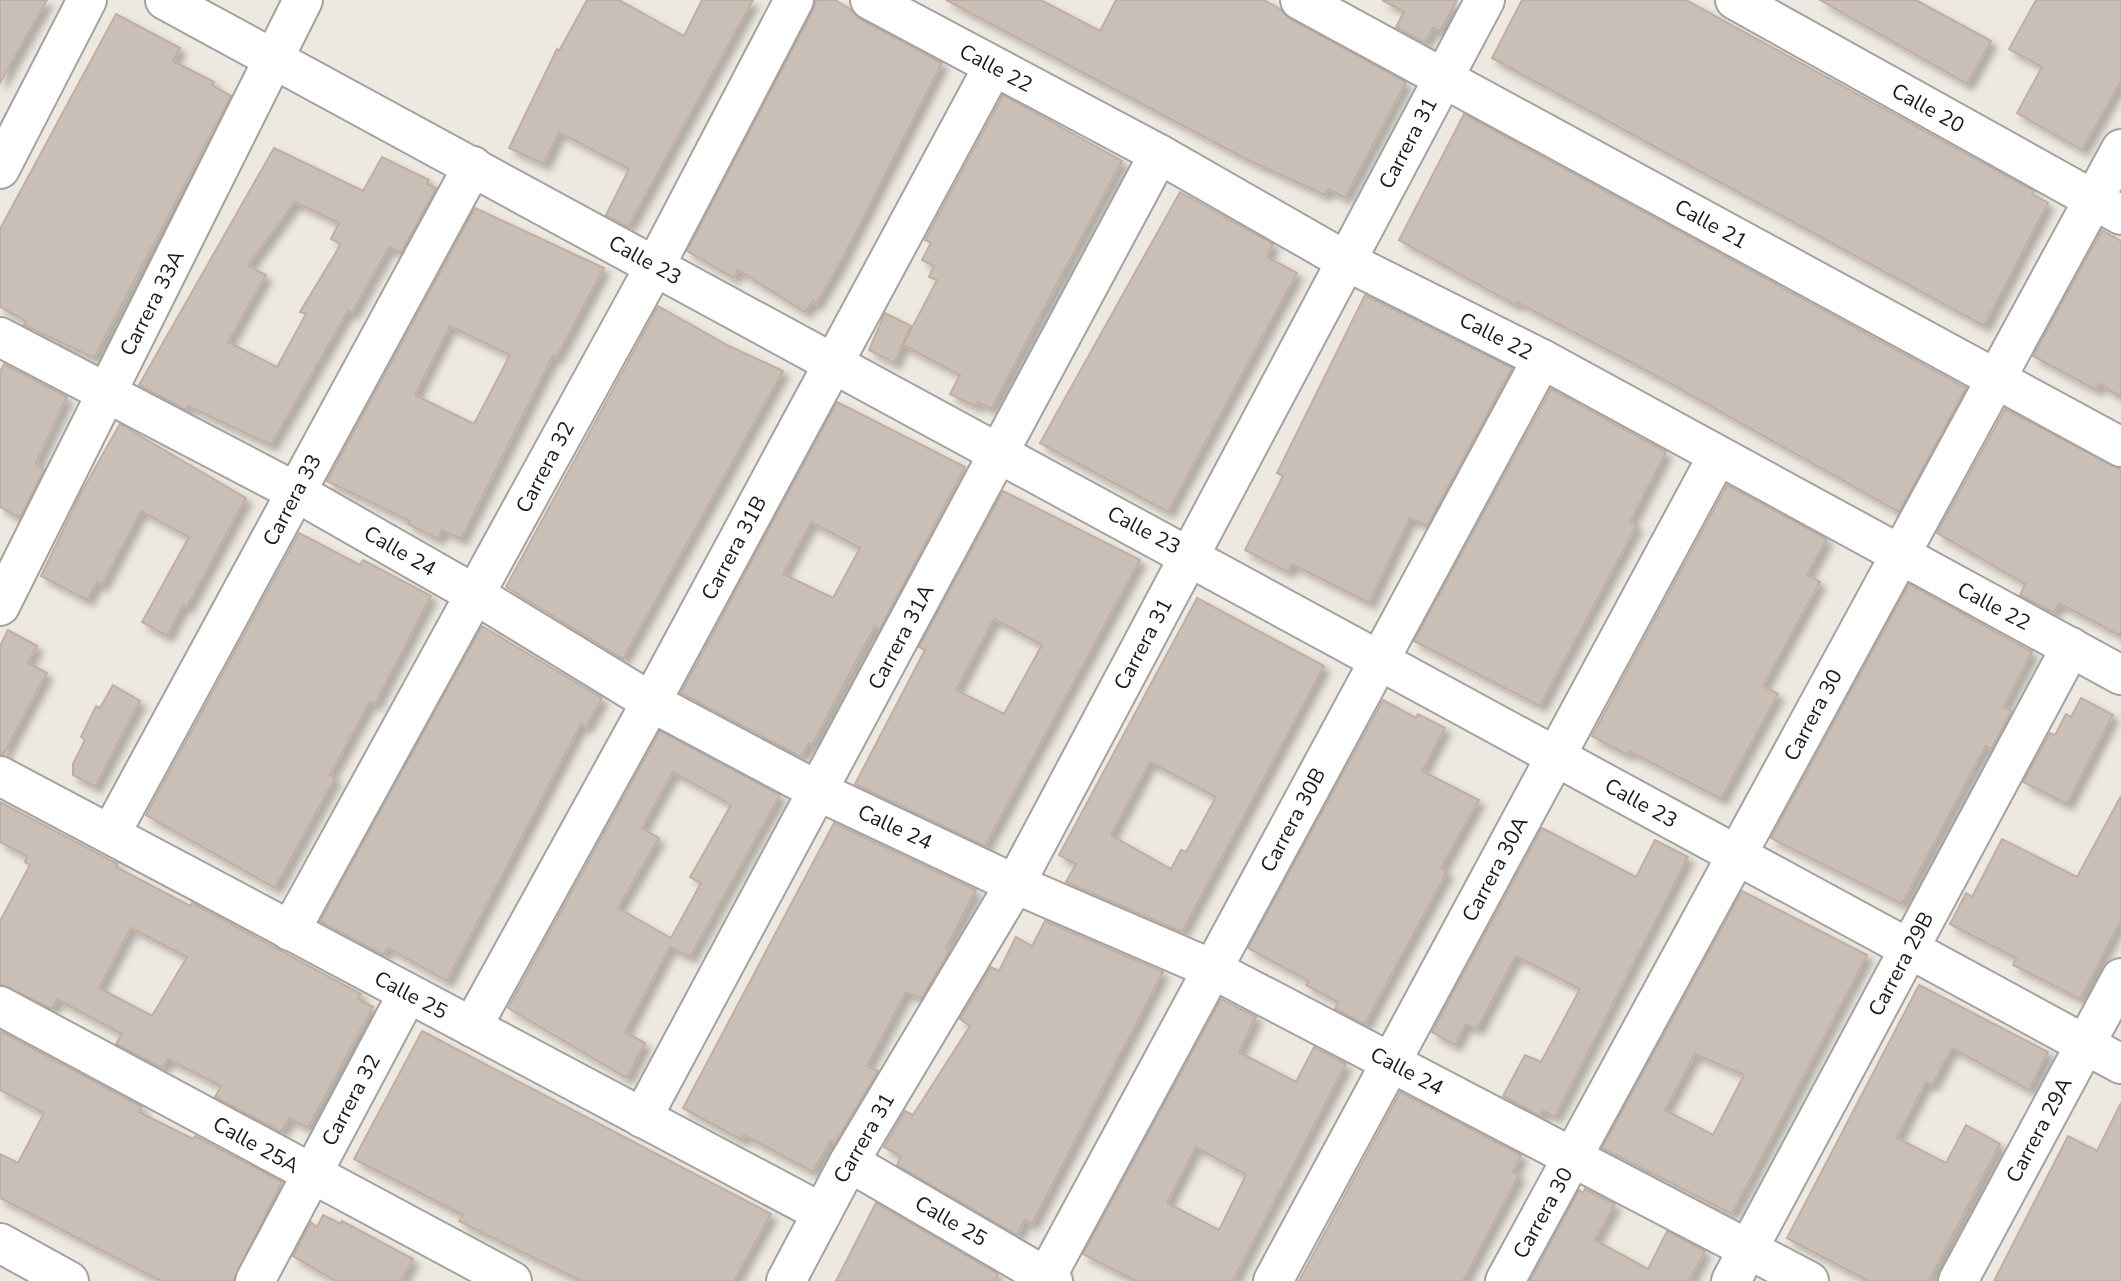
<svg xmlns="http://www.w3.org/2000/svg" width="2121" height="1281" viewBox="0 0 2121 1281" font-family="'Nunito Sans',sans-serif">
<defs>
<filter id="shadow"><feDropShadow dx="6" dy="6" stdDeviation="3.5" flood-color="#0004"/></filter>
</defs>
<rect width="100%" height="100%" fill="#eee9e0"/>
<g fill="#cabfb6" stroke="#c1aea1" stroke-width="2" fill-rule="evenodd" filter="url(#shadow)">
<path d="M0,0H47L0,83Z"/>
<path d="M587,0H619L684,36L702,0H753L628,227L606,215L629,169L559,132L544,164L509,148L557,49L559,51Z"/>
<path d="M816,0H835L850,9L860,19L942,63L838,267L816,304L813,301L805,312L738,270L734,278L687,251L813,10Z"/>
<path d="M946,0H1041L1100,31L1116,0H1264L1280,9L1290,19L1406,82L1345,198L1329,189L1325,195L1246,159Z"/>
<path d="M1382,0H1457L1440,31L1433,28L1425,43L1396,27L1404,12Z"/>
<path d="M1522,0H1686L2034,191L2032,194L2048,203L1984,326L1492,58Z"/>
<path d="M1820,0H1916L1991,41L1967,84Z"/>
<path d="M2036,0H2121V81L2082,150L2017,113L2042,67L2009,49Z"/>
<path d="M116,14L180,48L173,61L214,82L212,85L231,96L94,358L24,325L26,321L0,307V229Z"/>
<path d="M1003,95L1122,161L991,409L978,402L975,406L950,394L960,375L903,345L937,280L929,277L934,266L922,260L931,243L925,240Z"/>
<path d="M1464,114L1966,388L1899,512L1664,380L1517,302L1515,305L1399,240Z"/>
<path d="M274,148L363,191L382,157L429,180L427,184L436,188L401,253L389,247L352,313L348,311L271,445L188,406L186,410L139,385ZM295,202L339,223L331,239L341,244L300,312L306,314L277,367L228,342L266,275L248,266Z"/>
<path d="M1180,192L1273,244L1267,257L1297,273L1168,512L1040,443Z"/>
<path d="M475,208L604,268L556,358L553,356L461,539L442,530L438,539L408,524L410,521L327,481ZM450,326L510,355L474,424L415,395Z"/>
<path d="M2102,230L2121,241V397L2099,384L2096,390L2033,356Z"/>
<path d="M1365,295L1512,368L1427,526L1410,518L1369,603L1292,564L1288,572L1245,550L1283,476L1277,473Z"/>
<path d="M658,306L729,346L783,371L623,659L506,587Z"/>
<path d="M885,313L911,326L894,363L869,350Z"/>
<path d="M4,364L67,397L36,463L44,470L20,518L0,507V372Z"/>
<path d="M1551,389L1666,452L1630,522L1637,525L1540,706L1414,641Z"/>
<path d="M837,402L965,467L880,629L875,626L812,745L809,743L801,757L681,693ZM811,522L860,548L833,598L783,574Z"/>
<path d="M2005,409L2121,470V636L2059,603L2054,613L2020,595L2025,584L1937,533Z"/>
<path d="M120,424L246,498L187,607L183,605L167,636L142,622L189,537L141,511L102,585L97,582L87,600L41,576L81,493Z"/>
<path d="M1727,485L1827,539L1807,575L1820,582L1763,686L1778,694L1721,799L1629,751L1627,755L1592,736Z"/>
<path d="M1003,491L1140,560L985,846L855,784L925,650L919,647ZM994,619L1042,645L1004,714L956,690Z"/>
<path d="M299,533L360,565L363,560L431,596L375,704L370,702L330,775L335,778L275,888L146,815Z"/>
<path d="M1909,584L2032,652L2004,707L2012,711L1991,749L1986,746L1979,758L1902,904L1771,838Z"/>
<path d="M1197,598L1324,666L1182,932L1066,882L1076,864L1059,855ZM1150,762L1216,797L1186,852L1181,850L1171,869L1111,835Z"/>
<path d="M482,626L602,698L586,727L581,724L447,981L388,948L383,955L320,921Z"/>
<path d="M8,630L37,646L28,663L47,673L3,755L0,754V646Z"/>
<path d="M113,685L140,701L95,787L73,775V764L85,740L81,737L96,706L100,708Z"/>
<path d="M2081,698L2113,715L2067,804L2023,782L2050,733L2055,735L2066,714L2071,717Z"/>
<path d="M1383,700L1416,718L1418,714L1445,728L1422,771L1479,800L1441,868L1447,872L1365,1024L1335,1009L1338,1002L1306,985L1309,981L1248,948Z"/>
<path d="M660,731L780,795L690,957L670,947L625,1032L645,1043L627,1078L508,1008ZM673,772L731,805L690,877L701,883L671,938L618,908L659,838L642,828Z"/>
<path d="M2121,796V920L2080,999L2013,965L2016,958L1950,924L1966,893L1972,897L2002,839L2077,877Z"/>
<path d="M0,802L118,864L116,867L190,906L192,903L361,994L358,999L373,1007L308,1128L289,1118L281,1132L215,1097L221,1086L168,1059L162,1068L116,1044L122,1034L57,999L52,1009L0,984V921L30,865L25,862L27,856L0,842ZM131,928L187,957L152,1016L99,988Z"/>
<path d="M834,823L976,890L946,948L950,950L921,999L906,992L867,1066L878,1071L835,1143L830,1141L813,1172L744,1135L742,1140L683,1108Z"/>
<path d="M1542,828L1636,877L1655,840L1688,857L1555,1117L1543,1111L1540,1116L1503,1096L1525,1055L1541,1062L1580,989L1516,956L1477,1029L1466,1024L1455,1045L1432,1032Z"/>
<path d="M1742,891L1867,955L1732,1214L1602,1148ZM1695,1054L1744,1075L1713,1135L1665,1110Z"/>
<path d="M1045,921L1163,972L1032,1224L1025,1220L1017,1235L897,1165L901,1156L884,1147L905,1111L913,1115L970,1026L960,1019L991,967L999,971L1016,937L1032,946Z"/>
<path d="M1919,985L2048,1052L2029,1090L1952,1048L1932,1085L1926,1082L1897,1138L1946,1163L1966,1125L2000,1144L1929,1281H1868L1787,1238Z"/>
<path d="M1221,999L1256,1017L1239,1052L1296,1082L1314,1047L1346,1064L1233,1281H1136L1083,1254ZM1196,1147L1246,1175L1219,1230L1167,1203Z"/>
<path d="M0,1031L142,1107L139,1112L193,1139L195,1136L282,1182L233,1281H161L0,1198V1154L18,1163L44,1113L0,1090Z"/>
<path d="M422,1031L771,1214L734,1281H581L459,1221L463,1215L354,1159Z"/>
<path d="M1400,1092L1521,1155L1513,1172L1519,1175L1463,1281H1299Z"/>
<path d="M2121,1103V1281H1994L2068,1136L2097,1151Z"/>
<path d="M1585,1189L1615,1204L1595,1240L1648,1269L1667,1231L1705,1251L1689,1281H1530L1579,1190L1583,1193Z"/>
<path d="M876,1203L998,1274L994,1281H836Z"/>
<path d="M323,1215L341,1224L342,1221L413,1259L401,1281H336L293,1256L311,1222L317,1227Z"/>
</g>
<g fill="none" stroke-linecap="round" stroke-linejoin="round">
<g stroke="#a2a2a2" stroke-width="42">
<g id="minor">
<path d="M165,0L2121,1064"/>
<path d="M870,0L1159,154L1346,261L1542,359L2121,675"/>
<path d="M1300,0L2121,447"/>
<path d="M1735,0L2121,215"/>
<path d="M0,169L87,0"/>
<path d="M0,337L296,492L476,595L651,702L818,791L1015,884L1212,969L1809,1281"/>
<path d="M0,606L303,0"/>
<path d="M0,776L822,1213"/>
<path d="M111,833L473,166"/>
<path d="M290,931L655,266L794,0"/>
<path d="M0,1006L512,1281"/>
<path d="M472,1027L651,702L993,67"/>
<path d="M642,1118L1159,154"/>
<path d="M849,1162L1053,1281"/>
<path d="M0,1243L69,1281"/>
<path d="M255,1281L408,993"/>
<path d="M786,1281L849,1162L1015,884L1485,0"/>
<path d="M1044,1281L1542,359"/>
<path d="M1273,1281L1717,457"/>
<path d="M1505,1281L2121,149"/>
<path d="M1731,1281L2071,647"/>
<path d="M1958,1281L2121,978"/>
</g>
</g>
<use href="#minor" stroke="#fff" stroke-width="38"/>
</g>
<g text-anchor="middle" dominant-baseline="central" stroke-width="7" stroke-linejoin="round" paint-order="stroke">
<g font-size="21" fill="#1b1b1b" stroke="#fff">
<text transform="translate(996 68) rotate(28)">Calle 22</text>
<text transform="translate(1928 108) rotate(29)">Calle 20</text>
<text transform="translate(1408 143) rotate(-62)">Carrera 31</text>
<text transform="translate(1711 224) rotate(29)">Calle 21</text>
<text transform="translate(645 260) rotate(29)">Calle 23</text>
<text transform="translate(152 303) rotate(-63)">Carrera 33A</text>
<text transform="translate(1496 336) rotate(27)">Calle 22</text>
<text transform="translate(545 467) rotate(-62)">Carrera 32</text>
<text transform="translate(292 500) rotate(-62)">Carrera 33</text>
<text transform="translate(1144 530) rotate(28)">Calle 23</text>
<text transform="translate(734 548) rotate(-62)">Carrera 31B</text>
<text transform="translate(400 551) rotate(30)">Calle 24</text>
<text transform="translate(1994 606) rotate(28)">Calle 22</text>
<text transform="translate(901 637) rotate(-62)">Carrera 31A</text>
<text transform="translate(1143 644) rotate(-62)">Carrera 31</text>
<text transform="translate(1813 715) rotate(-62)">Carrera 30</text>
<text transform="translate(1641 803) rotate(29)">Calle 23</text>
<text transform="translate(1293 820) rotate(-62)">Carrera 30B</text>
<text transform="translate(895 827) rotate(25)">Calle 24</text>
<text transform="translate(1495 869) rotate(-62)">Carrera 30A</text>
<text transform="translate(1901 964) rotate(-62)">Carrera 29B</text>
<text transform="translate(411 995) rotate(28)">Calle 25</text>
<text transform="translate(1407 1071) rotate(28)">Calle 24</text>
<text transform="translate(351 1100) rotate(-62)">Carrera 32</text>
<text transform="translate(2039 1130) rotate(-62)">Carrera 29A</text>
<text transform="translate(864 1138) rotate(-60)">Carrera 31</text>
<text transform="translate(256 1145) rotate(29)">Calle 25A</text>
<text transform="translate(1543 1213) rotate(-61)">Carrera 30</text>
<text transform="translate(951 1221) rotate(30)">Calle 25</text>
</g>
</g>
</svg>
